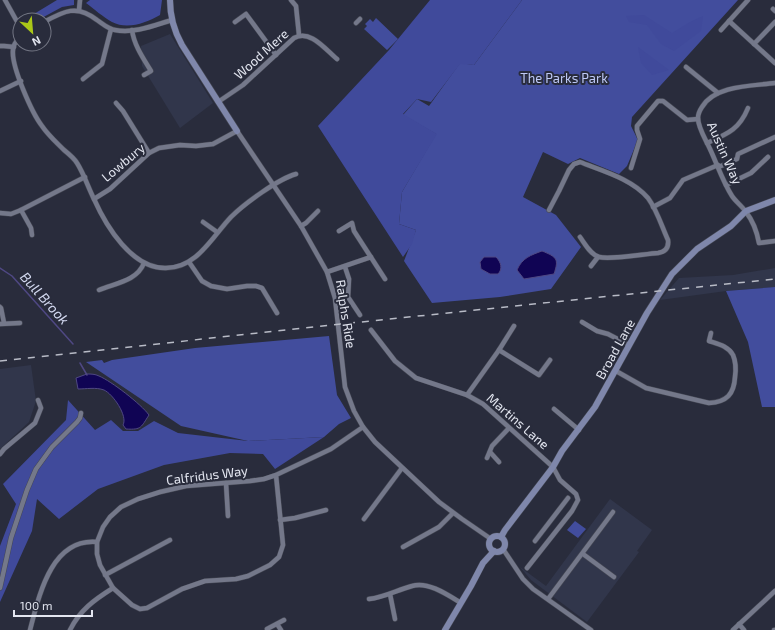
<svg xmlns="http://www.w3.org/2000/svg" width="775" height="630" viewBox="0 0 775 630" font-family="'Exo 2',sans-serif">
<rect width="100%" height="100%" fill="#292c3c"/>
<g fill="#31364b">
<path d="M170,34L213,103L180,128L142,66L141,46Z"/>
<path d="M775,268V287L726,291L660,300L679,278L733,275Z"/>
<path d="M31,365L36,401L29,422L0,449V369Z"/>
<path d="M610,499L652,530L637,551L639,552L587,622L531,580L520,567L546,586Z"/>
</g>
<g fill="#424d9d">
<path d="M522,0H738L632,117L631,126L638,140L627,166L619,174L580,158L568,164L543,152L523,197L556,215L581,247L551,289L500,297L432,303L404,261L416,230L399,224L402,192L436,134L403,115L417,99L429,106L460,63L474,65Z"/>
<path d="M376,18L398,39L387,50L364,29L367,26L365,24L370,19L373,22Z"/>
<path d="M775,287V407H762L748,342L726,291Z"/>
<path d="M329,336L337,395L351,418L339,424L324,437L248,441L181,426L86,362L102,360L104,363L112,360L195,348Z"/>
<path d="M575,521L586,529L578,538L567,530Z"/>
</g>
<g fill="#404a9b">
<path d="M57,0H74V5L62,7L38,20H24Z"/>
<path d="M90,0H162L160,15C146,23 127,30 112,22C103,17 94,9 86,3Z"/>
<path d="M430,0H522L474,65L460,64L431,102L417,99L403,114L437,134L402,192L399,224L416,230L412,244L403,257L318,126L389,50Z"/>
<path d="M644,15L672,33L690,22L703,16L701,31L674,51L661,44L647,25L629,22L626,16Z"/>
<path d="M638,47L669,70L652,75L641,63Z"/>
<path d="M68,400L95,430L111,420L123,431H138L154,421L178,433L248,441L324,437L275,469L263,454L230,453L164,465L98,489L59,519L37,499L32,531L0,602V546L16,504L3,484L66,420Z"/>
</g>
<g fill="#100454" stroke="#4f4883">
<path d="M542,251C557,257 559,259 554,274L524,279L517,270C522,258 531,255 542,251Z"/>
<path d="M484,257H496C501,262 503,269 498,274H490L481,269L480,262Z"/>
<path d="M87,374C91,374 95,374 99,376C111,381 141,404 149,415C141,427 142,430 126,429L123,425C128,416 113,394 104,390C96,387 86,389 78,389L76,378Z"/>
</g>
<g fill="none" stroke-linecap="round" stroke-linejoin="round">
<g stroke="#4f4883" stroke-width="1.5">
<path d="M0,268L12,276L73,344"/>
<path d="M80,363L87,375"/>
</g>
<g stroke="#444753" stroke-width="5.5">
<g id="street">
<path d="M5,0L20,27"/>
<path d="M291,0L296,6L299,35"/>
<path d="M773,9L775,11"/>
<path d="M79,10L80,0"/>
<path d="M729,21L775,63"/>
<path d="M44,22C64,11 77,4 97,20C103,24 108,29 115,30C134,34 155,25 172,20"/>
<path d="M235,22L246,14L276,55"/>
<path d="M356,23L360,19"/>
<path d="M132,30C134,45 143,58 151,71L144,75"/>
<path d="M721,30L748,0"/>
<path d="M20,37C16,41 13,45 13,50C11,66 32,113 42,126C48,135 56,142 64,150C69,154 74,158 77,163C84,174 88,187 94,199C106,226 132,269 166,268C197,268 212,237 231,217C244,204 278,179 296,174"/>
<path d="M754,44L775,22"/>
<path d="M0,46H4L14,47"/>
<path d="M686,67L718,93"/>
<path d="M83,79L102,64L111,29"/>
<path d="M775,83C753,86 715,85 702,107C700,110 698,114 698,118C698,128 706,140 710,149C717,164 723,182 732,196C736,202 742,206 746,212C753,221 757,232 759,243L775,241"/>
<path d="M0,91L21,81"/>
<path d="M218,102L243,85L294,38C310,29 325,49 337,59"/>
<path d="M116,103L123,111L149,153"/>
<path d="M707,143C727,134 739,130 748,108"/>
<path d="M721,166L737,159L738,154L775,137"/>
<path d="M631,168L640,139L637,130V126L658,101H663L687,120L698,119"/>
<path d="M726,185L751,173L768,157"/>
<path d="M94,199L110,189L149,153L159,148L180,145L196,146L213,144L237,131L301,226L327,272L335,298L345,387L354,411L363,427L375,442L439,502L462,519L491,539"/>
<path d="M653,207L670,198L683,180L718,165"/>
<path d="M21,210L31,228L32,235"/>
<path d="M549,210L559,191L569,170L574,164L580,162C603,171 632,179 648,198C657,210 662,227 668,240C669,248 665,252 658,253C644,254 611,260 599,257C591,255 585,244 580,237"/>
<path d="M0,213L11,214L21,210L85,177"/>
<path d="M203,222L217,232"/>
<path d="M301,226L306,223L318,211"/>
<path d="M339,231L352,223L354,231L385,279"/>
<path d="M189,262L202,281L211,286L227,289L247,286H256L262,288L277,313"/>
<path d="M591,266L598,257"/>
<path d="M345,267L349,279L348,297L360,315"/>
<path d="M327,272L371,257"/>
<path d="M99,290C116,283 137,281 144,263"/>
<path d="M0,307L1,308L4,323"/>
<path d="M582,322L597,331L608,334L629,345"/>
<path d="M0,324L20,323"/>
<path d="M371,330L395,361L416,378L467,395L483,404L553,467L560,480L576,494L578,500L572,511L527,568"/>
<path d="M499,350L539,375L550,360"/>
<path d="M616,371L646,388L709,403C727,402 734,394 735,377C736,370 736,362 733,355C728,346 718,344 709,341L711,333"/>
<path d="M467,395L499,350L514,326"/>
<path d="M554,409L579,430"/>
<path d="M490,452L499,462"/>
<path d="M0,454L4,449L35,423L41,408L38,400"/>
<path d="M487,458L492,446L509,428"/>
<path d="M276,475L283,545L279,557L270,565L248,576L236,579L205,581L182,589L147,608L140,609L132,605L113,588L100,565L97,554V542L103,527L110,517L121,507L138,499L160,492L186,486L250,481L264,479L276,475L331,449L363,427"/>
<path d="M226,483L228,516"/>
<path d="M364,519L402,468"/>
<path d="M280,520L295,518L326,510"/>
<path d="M535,541L568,498"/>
<path d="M403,547L439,527L453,513"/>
<path d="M503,549L523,579L533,589L591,630"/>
<path d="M583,554L614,577"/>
<path d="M105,575L170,540"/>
<path d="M0,588L11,538L27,490L36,469L52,447L77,422L80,418L81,413"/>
<path d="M390,594L395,619"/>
<path d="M369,599C385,597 397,590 412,586C428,581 448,595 461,603"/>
<path d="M548,599L613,512"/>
<path d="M277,624L281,630"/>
<path d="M739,624L744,630"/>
<path d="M267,629L284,620"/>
<path d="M30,630C39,596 51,538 97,542"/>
<path d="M70,630C80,610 94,600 113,588"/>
<path d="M733,630L775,591"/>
<path d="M774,630H775"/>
</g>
</g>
<g stroke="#444753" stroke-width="7">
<g id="secondary">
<path d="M170,0C170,16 174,31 182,45L237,131"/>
<circle cx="497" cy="544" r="8"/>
<path d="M501,537L505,530L553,467L562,451L595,407L647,313L672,274L697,249L731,226L746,211L775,200"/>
<path d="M445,630L471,586L483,563L494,551"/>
</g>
</g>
<use href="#street" stroke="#74788a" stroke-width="4.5"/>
<use href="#secondary" stroke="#7f87ab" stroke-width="6"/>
<path stroke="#b8bbc6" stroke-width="1.5" stroke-dasharray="7 7" stroke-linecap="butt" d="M0,361L332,325L775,279"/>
</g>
<g text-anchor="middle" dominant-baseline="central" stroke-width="4" stroke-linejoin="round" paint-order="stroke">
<g font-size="13" fill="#e3e6f0" stroke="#292c3c">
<text transform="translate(261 54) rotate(-42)">Wood Mere</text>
<text transform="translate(725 153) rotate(66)">Austin Way</text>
<text transform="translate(123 162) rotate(-40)">Lowbury</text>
<text transform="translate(346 314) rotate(81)">Ralphs Ride</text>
<text transform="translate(615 349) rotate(-61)">Broad Lane</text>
<text transform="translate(518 421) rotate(41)">Martins Lane</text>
<text transform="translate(207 475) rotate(-7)">Calfridus Way</text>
</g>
<g font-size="13" fill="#bfcaf7" stroke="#292c3c">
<text x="564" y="78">The Parks Park</text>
</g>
<g font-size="14" font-style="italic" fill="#d2d8ef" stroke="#292c3c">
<text transform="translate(45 298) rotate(48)">Bull Brook</text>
</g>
</g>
<g transform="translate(32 32) rotate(154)"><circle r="19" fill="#292c3c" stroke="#737684"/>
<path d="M0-3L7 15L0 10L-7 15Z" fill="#aac718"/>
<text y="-6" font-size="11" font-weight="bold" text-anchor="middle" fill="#e3e6f0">N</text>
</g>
<path d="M14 610v6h78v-6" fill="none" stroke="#e3e6f0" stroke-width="2"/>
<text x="20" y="610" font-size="12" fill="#e3e6f0" stroke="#292c3c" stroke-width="3" paint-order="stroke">100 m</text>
</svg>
